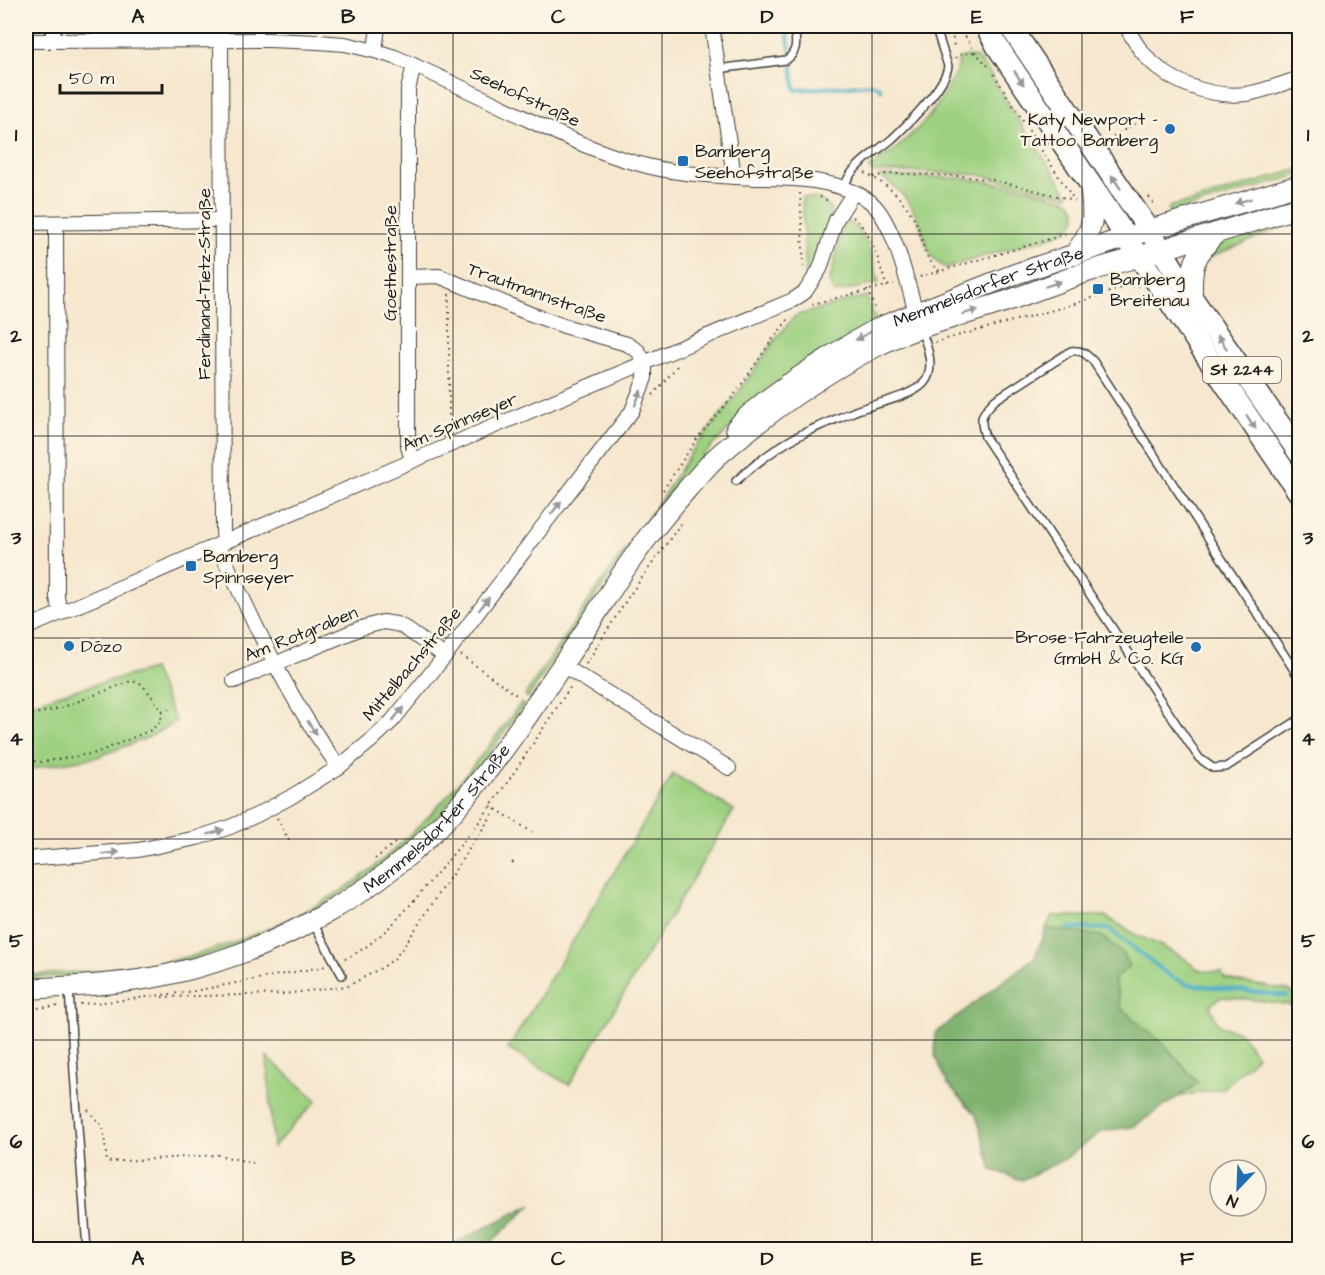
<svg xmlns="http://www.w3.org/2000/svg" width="1325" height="1275" viewBox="0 0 1325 1275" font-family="'Architects Daughter',sans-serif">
<rect width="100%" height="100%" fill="#fcf5e5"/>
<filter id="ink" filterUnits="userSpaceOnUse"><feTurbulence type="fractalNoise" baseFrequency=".0167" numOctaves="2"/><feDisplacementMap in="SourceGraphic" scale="12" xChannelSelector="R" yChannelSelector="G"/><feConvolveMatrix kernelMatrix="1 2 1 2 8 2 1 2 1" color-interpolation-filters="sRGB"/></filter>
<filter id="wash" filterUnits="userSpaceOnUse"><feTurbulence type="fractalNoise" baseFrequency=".008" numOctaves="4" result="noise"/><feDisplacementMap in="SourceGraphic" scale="24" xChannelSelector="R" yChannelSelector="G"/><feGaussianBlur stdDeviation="1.35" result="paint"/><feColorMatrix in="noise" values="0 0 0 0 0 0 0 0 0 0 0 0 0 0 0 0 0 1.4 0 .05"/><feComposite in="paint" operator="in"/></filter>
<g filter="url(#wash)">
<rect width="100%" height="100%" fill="#f6e7ce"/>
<g fill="#9dd080" stroke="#5c764e" stroke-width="1.5">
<path d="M969,56L977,58L989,72L1011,109L1069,195L1068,196L980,175L919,172H873L869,169L882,157L893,152L927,119L938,104L955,74L959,59L963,57Z"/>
<path d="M1299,169V175L1171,213L1168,210L1171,206L1191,202Z"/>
<path d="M880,176L960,178L984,181L1028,189L1068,200C1078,206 1079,220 1069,228C1058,237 1039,240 1025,244C999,252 973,259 947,268C924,260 926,232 915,213C907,197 895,186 880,176Z"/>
<path d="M802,197L820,199L831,209L823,250L819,260L806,278Z"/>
<path d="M1299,216V222L1277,229L1209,258H1204L1221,241Z"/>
<path d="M846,220C849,223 855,225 858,229C871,242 874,266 879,283L834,293L829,282L835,259L843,225Z"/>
<path d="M866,296L877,322L760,399L709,449L665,499L631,545L528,698L525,695L599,586L662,498L691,452L736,396L774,341L795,316Z"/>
<path d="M153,669L176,722L147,738L97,757L44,766L26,771V706L60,694Z"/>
<path d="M521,703L524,705C494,747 464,789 428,826C355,898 249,953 148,969C108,976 66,976 26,978V975C79,972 132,970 184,958C203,953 222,946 240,940C285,923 331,900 369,871C429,824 476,764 521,703Z"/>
<path d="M673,774L734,810L569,1085L508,1049Z"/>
<path d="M1052,916H1105L1138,936L1155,943L1182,957L1198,969L1205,971L1222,972L1224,978L1244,983L1289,990L1295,997L1291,1005L1255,1000L1222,997L1210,1005L1218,1025L1241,1033L1257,1056L1223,1089L1202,1092L1178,1097L1198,1083L1168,1049L1121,1008L1114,979L1046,928Z"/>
<path d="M267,1057L317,1100L273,1147Z"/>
</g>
<g fill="#7eb26e" stroke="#4d6745" stroke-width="1.5">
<path d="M1046,928L1101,936L1121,952L1130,966L1114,979L1121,1008L1168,1049L1198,1083L1133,1127L1102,1131L1066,1158L1022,1180L992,1170L976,1115L947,1083L935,1056V1033L1035,957Z"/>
<path d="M532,1204L484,1249H443Z"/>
</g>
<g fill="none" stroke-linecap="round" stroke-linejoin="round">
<g stroke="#43acc3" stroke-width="4">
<path d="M786,26L790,49"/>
<path d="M792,65L795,90L873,84L879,87L881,90"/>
<path d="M1068,928L1109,929L1170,976L1187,984L1287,996"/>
</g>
</g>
</g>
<g filter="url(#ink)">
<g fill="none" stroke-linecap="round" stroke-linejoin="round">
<g stroke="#3d3a37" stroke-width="10">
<g id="lane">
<path d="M718,69L786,60C799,51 796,40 794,26"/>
<path d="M843,187C847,181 850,173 856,168C866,157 880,149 892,139C907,125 946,86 948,66L935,26"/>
<path d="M736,481C755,464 776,447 800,435C818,426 837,419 855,411C873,404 911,397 924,383C936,369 927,345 921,330"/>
<path d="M1300,679L1093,361C1085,353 1082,350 1071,351L995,400C981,414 979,417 985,437L1199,758L1213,768L1226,767L1300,719"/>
<path d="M313,923L342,975"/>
<path d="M69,989L74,1072L87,1250"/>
</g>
</g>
<g stroke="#3d3a37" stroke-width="16">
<g id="street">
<path d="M53,26V41"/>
<path d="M221,26L223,532L224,542"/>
<path d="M712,26L734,177"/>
<path d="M1126,26C1131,35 1136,45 1143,53C1167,82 1209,98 1246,94C1264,91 1282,84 1300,78"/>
<path d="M26,41L268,40L318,42L345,44L375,51L395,57C441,77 486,99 531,121C565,137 600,153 636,163C669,173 702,175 736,177C780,180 829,174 868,200C894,217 909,290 918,320"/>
<path d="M375,51L378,26"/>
<path d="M26,223L221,220"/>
<path d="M56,223L57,598L61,613"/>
<path d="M408,277L439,276L528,313L564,326L627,344L638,351L645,362"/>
<path d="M412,461L408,446V90L414,65"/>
<path d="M218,545C253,621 288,699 339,767"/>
<path d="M26,628L412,461L793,300L805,292L820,269L836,220L854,192"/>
<path d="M562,665L729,768"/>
<path d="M234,681L361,628L383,622L396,624L403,627L445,656"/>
<path d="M26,859L138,850L197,838L230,827L257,815L289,798L339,767L373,739L392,721L445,656L552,514L632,411L645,378V362"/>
</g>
</g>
<g stroke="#3d3a37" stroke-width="22">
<g id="secondary">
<path d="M1074,255C1096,225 1094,219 1090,183"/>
<path d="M1192,298C1191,265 1193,258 1216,233"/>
<path id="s1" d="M736,428C760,402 790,383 819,364C840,350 861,337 883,326L1015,274L1149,230L1300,185"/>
<path id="s2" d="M26,989C72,986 120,985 166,975C275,952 380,893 454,811C501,758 540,698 579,640C598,612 615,582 635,555C651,531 670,509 689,487C699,476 709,463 721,453C768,413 820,375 875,347C915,326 959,317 1001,303C1031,293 1060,281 1090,271C1119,262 1150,254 1180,244C1220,232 1259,220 1300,207"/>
</g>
</g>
<g stroke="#3d3a37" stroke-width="24">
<g id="primary">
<path d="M986,26L997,46L1300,494"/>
<path d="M1010,26L1149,230L1192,298L1300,454"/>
</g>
</g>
<g stroke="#3d3a37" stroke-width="2" stroke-dasharray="1.5 4.5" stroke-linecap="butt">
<path d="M951,26L954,47"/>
<path d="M959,26L975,52L989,67"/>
<path d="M956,58L958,55L975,52"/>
<path d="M994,74L1036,142L1075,201"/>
<path d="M1112,144L1116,141L1112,137L1143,119"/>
<path d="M865,173C887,184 905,200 916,222C924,241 922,259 941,272"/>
<path d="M873,177L886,174H911L960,176L993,180L1074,200"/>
<path d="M800,193L804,268"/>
<path d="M820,197L831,202"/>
<path d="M1149,197L1156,207"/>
<path d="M853,217C874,235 878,262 887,287"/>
<path d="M920,277L1067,234"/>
<path d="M867,290L877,312"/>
<path d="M449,294V430"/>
<path d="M812,304L894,284"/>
<path d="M935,342L1068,306L1127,286H1136L1140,285"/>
<path d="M653,395L678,365"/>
<path d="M663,490L698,437L735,394L772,340L791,316"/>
<path d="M461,655L519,697"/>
<path d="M586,664L629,596L682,522"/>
<path d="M162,711L171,708"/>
<path d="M26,716L61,708L131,681L140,683L147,690L162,711L161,721L151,730L96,753L42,762C36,761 30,762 26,756"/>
<path d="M491,806L532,832"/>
<path d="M277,818L291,844"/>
<path d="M375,859L396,842"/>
<path d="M512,862L517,865"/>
<path d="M345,959C381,942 407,909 432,879C453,854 474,830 492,804C520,765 545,725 571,686"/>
<path d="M162,997L283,994L348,986L383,967L394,959L402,949L496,809"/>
<path d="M80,1004L115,1001L194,991L326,966"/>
<path d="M26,1009L59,1006"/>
<path d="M88,1110L103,1127L107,1162L218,1155L253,1163"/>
</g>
<use href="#lane" stroke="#fff" stroke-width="7"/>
<use href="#street" stroke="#fff" stroke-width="14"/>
<use href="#secondary" stroke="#fff" stroke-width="20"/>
<use href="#primary" stroke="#fff" stroke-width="21"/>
</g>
<defs><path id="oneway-solid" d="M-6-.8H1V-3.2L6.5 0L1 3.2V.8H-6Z" transform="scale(1.5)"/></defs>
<g fill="#999">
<use href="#oneway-solid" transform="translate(1019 78) rotate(56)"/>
<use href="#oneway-solid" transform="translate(1116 182) rotate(-124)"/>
<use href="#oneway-solid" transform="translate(1243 201) rotate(163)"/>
<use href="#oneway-solid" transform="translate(1053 284) rotate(-19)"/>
<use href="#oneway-solid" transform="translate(970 312) rotate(-17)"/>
<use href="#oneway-solid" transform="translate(863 336) rotate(151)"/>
<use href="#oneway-solid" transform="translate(1222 342) rotate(-125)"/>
<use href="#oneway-solid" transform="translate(638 398) rotate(-68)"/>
<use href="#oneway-solid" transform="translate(1251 422) rotate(56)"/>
<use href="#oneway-solid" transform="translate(556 508) rotate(-52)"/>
<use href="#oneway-solid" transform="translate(484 604) rotate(-52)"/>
<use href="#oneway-solid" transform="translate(398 714) rotate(-50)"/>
<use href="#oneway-solid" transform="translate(312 728) rotate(57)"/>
<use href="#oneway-solid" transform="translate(216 832) rotate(-17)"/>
<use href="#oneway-solid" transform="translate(111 853) rotate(-6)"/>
</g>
</g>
<path fill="none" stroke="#1c1c1c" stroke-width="1.5" stroke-opacity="0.55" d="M243,26V1250M453,26V1250M662,26V1250M872,26V1250M1082,26V1250M26,234H1300M26,436H1300M26,638H1300M26,839H1300M26,1040H1300"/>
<g fill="#1f6fb2" stroke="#fcf5e5" stroke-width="2">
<circle cx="1170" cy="129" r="6"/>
<rect x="677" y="155" width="12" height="12" rx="3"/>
<rect x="1092" y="283" width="12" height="12" rx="3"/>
<rect x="185" y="560" width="12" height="12" rx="3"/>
<circle cx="69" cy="646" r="6"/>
<circle cx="1196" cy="647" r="6"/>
</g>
<g text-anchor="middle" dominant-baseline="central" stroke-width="5" stroke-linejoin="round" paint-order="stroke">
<rect fill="#fcf5e5" stroke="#5f5d58" stroke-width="1.5" x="1203" y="357" width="78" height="26" rx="4.5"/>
<g font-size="16" font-weight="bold" fill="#1c1c1c">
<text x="1242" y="370">St 2244</text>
</g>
<g font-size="18" fill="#1c1c1c" stroke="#fcf5e5">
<text transform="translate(525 97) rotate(25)">Seehofstraße</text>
<text transform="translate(390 263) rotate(-90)">Goethestraße</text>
<text transform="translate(204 284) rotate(-90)">Ferdinand-Tietz-Straße</text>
<text stroke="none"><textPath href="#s1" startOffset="292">Memmelsdorfer Straße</textPath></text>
<text transform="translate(537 293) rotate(20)">Trautmannstraße</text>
<text transform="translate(460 422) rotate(-23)">Am Spinnseyer</text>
<text transform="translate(301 634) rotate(-22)">Am Rotgraben</text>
<text transform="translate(412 664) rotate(-50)">Mittelbachstraße</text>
<text stroke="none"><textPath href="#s2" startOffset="460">Memmelsdorfer Straße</textPath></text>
</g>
<g font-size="18" fill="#1c1c1c" stroke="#fcf5e5" text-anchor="start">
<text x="1158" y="119" text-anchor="end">Katy Newport –<tspan x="1158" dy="21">Tattoo Bamberg</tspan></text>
<text x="695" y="151">Bamberg<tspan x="695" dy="21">Seehofstraße</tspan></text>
<text x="1110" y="279">Bamberg<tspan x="1110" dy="21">Breitenau</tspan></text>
<text x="203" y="556">Bamberg<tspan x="203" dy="21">Spinnseyer</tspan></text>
<text x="1184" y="637" text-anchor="end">Brose Fahrzeugteile<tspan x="1184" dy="21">GmbH &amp; Co. KG</tspan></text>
<text x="81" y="646">Dōzo</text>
</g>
</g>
<rect width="1325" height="1275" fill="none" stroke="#fcf5e5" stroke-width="66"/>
<g transform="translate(1238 1188) rotate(203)"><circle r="28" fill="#fcf5e5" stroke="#a29e95" stroke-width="1.5"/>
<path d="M0-4.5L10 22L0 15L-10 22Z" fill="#1f6fb2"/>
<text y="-9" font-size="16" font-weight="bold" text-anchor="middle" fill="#1c1c1c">N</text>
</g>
<path d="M60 84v9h102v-9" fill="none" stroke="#1c1c1c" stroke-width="3"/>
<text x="69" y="84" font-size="18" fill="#1c1c1c" stroke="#fcf5e5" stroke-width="4.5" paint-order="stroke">50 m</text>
<rect x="33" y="33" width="1259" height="1209" fill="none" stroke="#1c1c1c" stroke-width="2"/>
<g font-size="20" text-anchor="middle" font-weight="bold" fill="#1c1c1c">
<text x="138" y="23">A</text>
<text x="348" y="23">B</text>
<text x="558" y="23">C</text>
<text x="767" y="23">D</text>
<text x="977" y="23">E</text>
<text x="1187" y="23">F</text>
<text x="16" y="141">1</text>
<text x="1308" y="141">1</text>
<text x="16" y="342">2</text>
<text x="1308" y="342">2</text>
<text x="16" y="544">3</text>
<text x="1308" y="544">3</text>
<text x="16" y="745">4</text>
<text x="1308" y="745">4</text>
<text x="16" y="947">5</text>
<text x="1308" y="947">5</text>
<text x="16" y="1148">6</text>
<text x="1308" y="1148">6</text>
<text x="138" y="1265">A</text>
<text x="348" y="1265">B</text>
<text x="558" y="1265">C</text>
<text x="767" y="1265">D</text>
<text x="977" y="1265">E</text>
<text x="1187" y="1265">F</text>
</g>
</svg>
